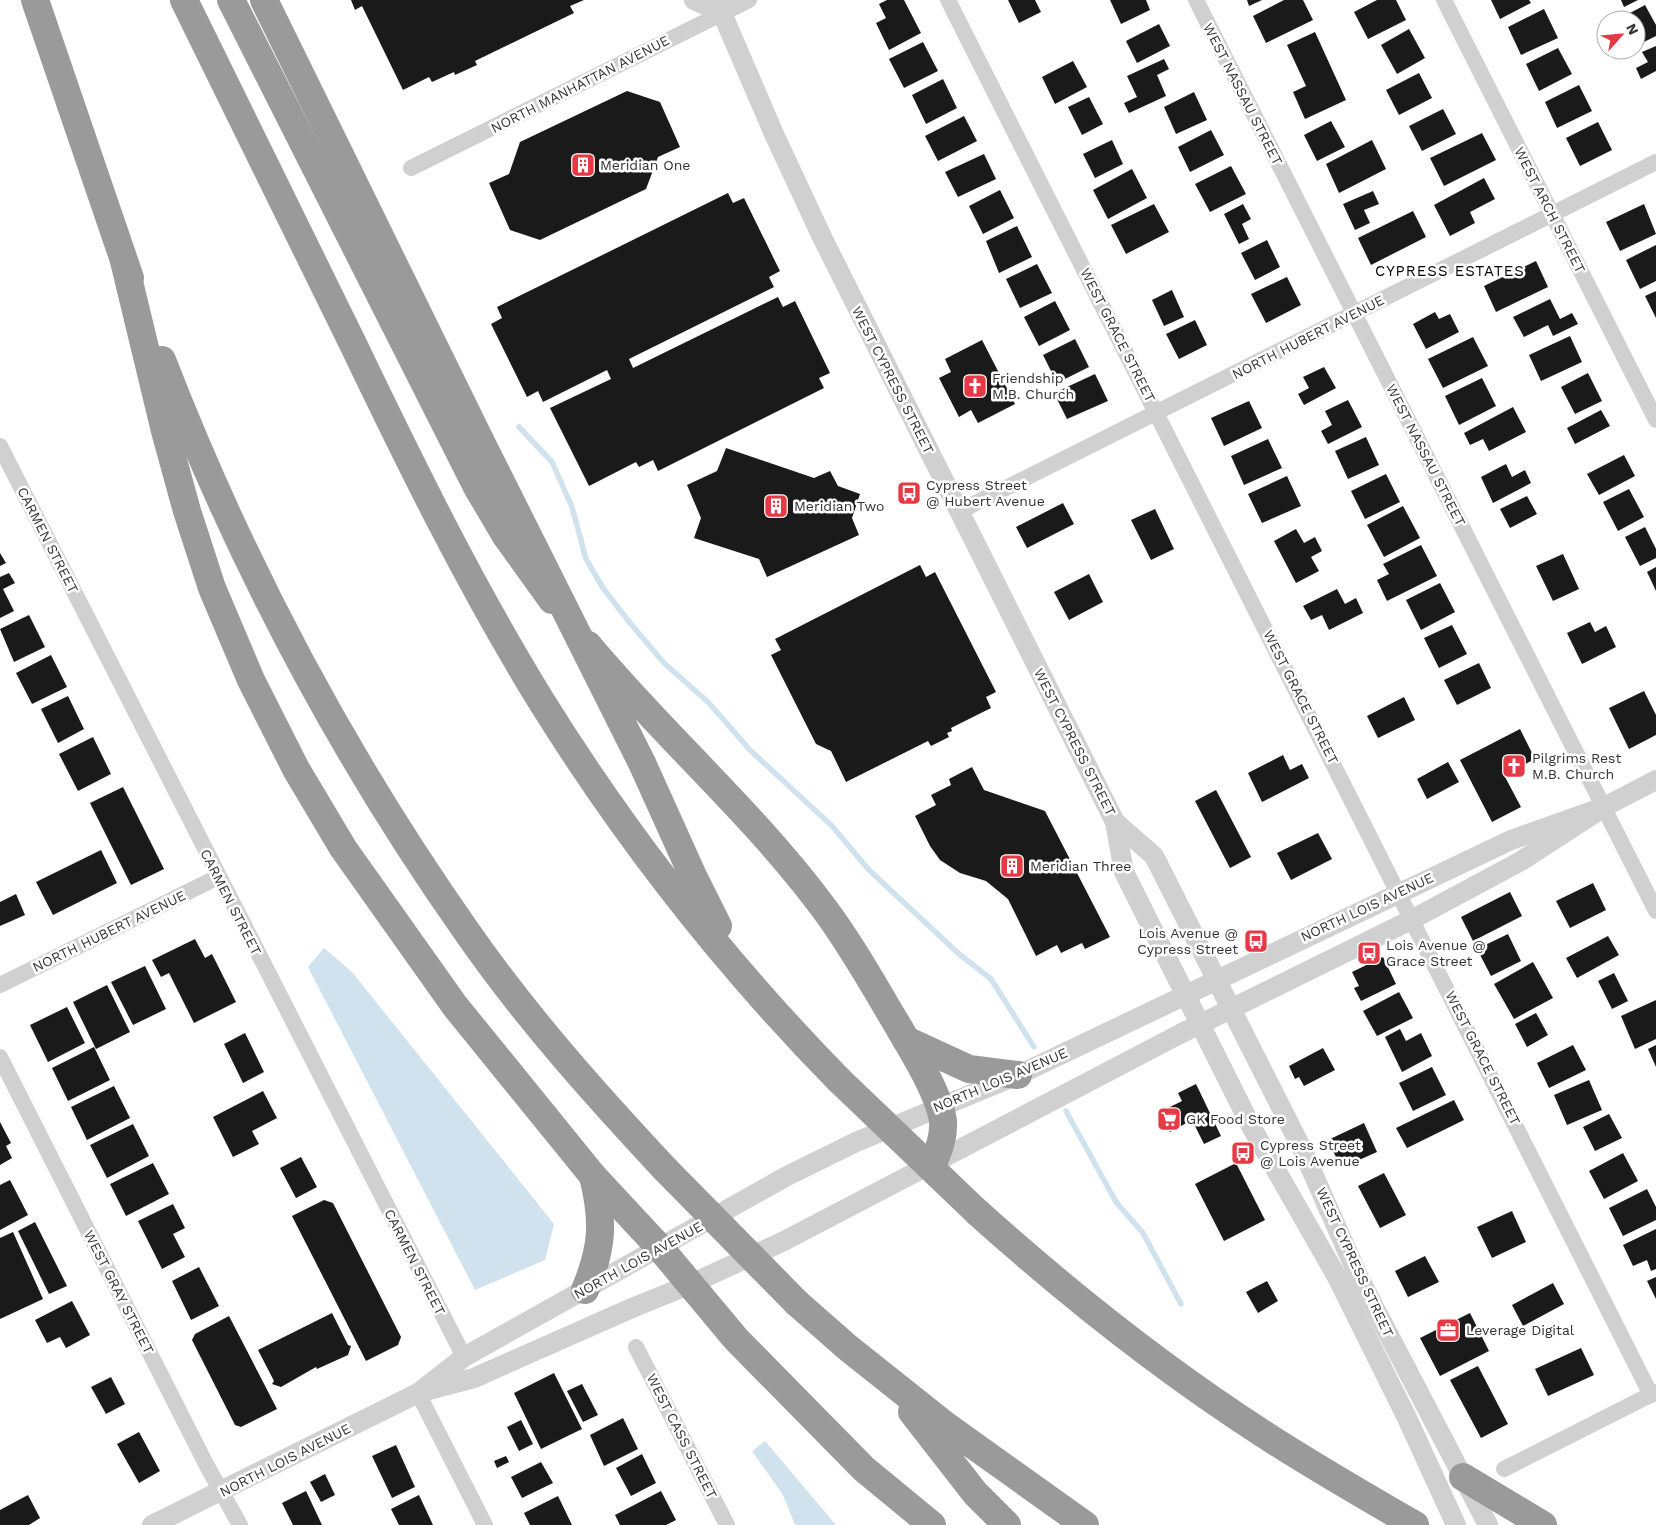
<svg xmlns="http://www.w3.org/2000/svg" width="1656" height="1525" viewBox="0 0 1656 1525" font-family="'Work Sans',sans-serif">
<rect width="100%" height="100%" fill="#fff"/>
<g fill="#cfe2ee">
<path d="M324,948L352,972L554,1224L545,1260L475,1290L308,967Z"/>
<path d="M765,1441L836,1525H795L783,1495L752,1451Z"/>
</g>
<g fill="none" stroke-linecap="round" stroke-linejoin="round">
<g stroke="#cfe2ee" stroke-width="5.5">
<path d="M519,427L552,462L572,507L586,559L603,588L630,623L664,663L708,702L750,750L832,826L869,870L959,954L991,979L1034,1047"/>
<path d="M1066,1111L1116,1202L1143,1233L1181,1304"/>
</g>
</g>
<g fill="#1a1a1a">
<path d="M351,0H584L570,6L574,13L475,61L477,65L455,75L454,72L432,82L429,77L403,90L362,6L355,10Z"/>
<path d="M887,0H904L921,33L889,50L876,23L886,18L879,4Z"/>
<path d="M1008,0H1035L1041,12L1019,23Z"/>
<path d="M1110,0H1146L1150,10L1121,24Z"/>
<path d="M1247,0H1262L1249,6Z"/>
<path d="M1284,0H1303L1313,20L1266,43L1253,16Z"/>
<path d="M1377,0H1396L1406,20L1368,39L1354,12Z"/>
<path d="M1491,0H1529L1531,3L1500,19Z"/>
<path d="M1621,0H1638L1624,7Z"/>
<path d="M1645,5L1656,25V36L1636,46V20H1617Z"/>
<path d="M1544,9L1558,38L1521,55L1508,27Z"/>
<path d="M1159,24L1170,46L1137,63L1126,41Z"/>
<path d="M1409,29L1425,58L1397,74L1381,45Z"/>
<path d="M1315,32L1346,100L1305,119L1293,92L1306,86L1287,45Z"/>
<path d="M923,42L938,71L904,88L889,59Z"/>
<path d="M1656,46V71L1641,79L1636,68L1648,62L1642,52Z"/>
<path d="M1558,48L1572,74L1539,91L1526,64Z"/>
<path d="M1164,59L1169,69L1157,75L1166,96L1129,113L1124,103L1137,97L1127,76Z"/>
<path d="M1073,61L1087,87L1055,104L1042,77Z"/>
<path d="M1419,73L1432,98L1399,115L1386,90Z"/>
<path d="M943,79L957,108L926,124L912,95Z"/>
<path d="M1579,85L1592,111L1557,128L1545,102Z"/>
<path d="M627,91L660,102L680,147L658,157L646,189L540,240L510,230L489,183L509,174L520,142Z"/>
<path d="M1194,92L1207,120L1176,134L1164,107Z"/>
<path d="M1089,97L1103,124L1082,135L1068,107Z"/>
<path d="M1443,109L1456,134L1422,151L1409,126Z"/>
<path d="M964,116L977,141L938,161L925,136Z"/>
<path d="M1331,121L1345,147L1317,161L1304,135Z"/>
<path d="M1598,122L1612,150L1580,166L1566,138Z"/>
<path d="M1211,130L1224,155L1190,172L1178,147Z"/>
<path d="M1482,133L1496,160L1444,186L1430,158Z"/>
<path d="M1112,140L1123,164L1095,178L1083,154Z"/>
<path d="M1372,140L1386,169L1339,193L1326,164Z"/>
<path d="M984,154L996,179L958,197L945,172Z"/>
<path d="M1231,166L1246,194L1210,212L1195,184Z"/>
<path d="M1132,169L1147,198L1108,219L1093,190Z"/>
<path d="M1484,178L1495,199L1470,212L1475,223L1450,236L1434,205Z"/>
<path d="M1000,190L1014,218L983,234L969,206Z"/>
<path d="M1373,191L1379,204L1364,210L1370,223L1355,230L1343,204Z"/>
<path d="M728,193L733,203L744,198L774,259L780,271L769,277L774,287L629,359L633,368L778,297L783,307L795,301L830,373L819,378L824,388L658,471L653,460L639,467L636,462L589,486L550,408L611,379L607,370L543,402L538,391L527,397L491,324L502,318L497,307Z"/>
<path d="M1154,204L1169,232L1126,254L1111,225Z"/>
<path d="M1243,204L1251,219L1242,224L1249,239L1239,244L1224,214Z"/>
<path d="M1644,204L1656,234L1620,251L1606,222Z"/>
<path d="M1413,211L1426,237L1371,265L1358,238Z"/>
<path d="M1017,226L1032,257L999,273L986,241Z"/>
<path d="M1267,240L1280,267L1255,280L1241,253Z"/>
<path d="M1656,245V281L1640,289L1626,260Z"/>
<path d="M1536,261L1548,287L1496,312L1484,286Z"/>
<path d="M1037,264L1052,293L1020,308L1006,279Z"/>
<path d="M1287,277L1301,305L1266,323L1251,294Z"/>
<path d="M1172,290L1184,317L1164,326L1152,300Z"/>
<path d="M1656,291V318L1645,296Z"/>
<path d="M1550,299L1560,319L1572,313L1578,324L1553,336L1548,325L1524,337L1513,317Z"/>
<path d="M1055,301L1070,330L1039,346L1024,317Z"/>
<path d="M1435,312L1439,319L1450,314L1459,332L1426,349L1413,324Z"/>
<path d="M1195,320L1207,345L1179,359L1166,334Z"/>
<path d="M1570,336L1582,362L1541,381L1529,355Z"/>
<path d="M1473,337L1488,366L1443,388L1428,359Z"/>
<path d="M1075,339L1089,367L1057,383L1043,355Z"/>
<path d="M982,340L1015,404L978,423L971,410L959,417L939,378L951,372L945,359Z"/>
<path d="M1324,367L1336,388L1304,405L1298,394L1309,388L1303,377Z"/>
<path d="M1588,373L1602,401L1575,414L1561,387Z"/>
<path d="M1095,374L1108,401L1067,419L1054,393Z"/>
<path d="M1482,378L1496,406L1459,425L1445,396Z"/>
<path d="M1348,400L1362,427L1328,444L1321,431L1332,425L1325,411Z"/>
<path d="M1249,401L1262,428L1224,446L1211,418Z"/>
<path d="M1513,407L1526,432L1489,451L1483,439L1470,445L1464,433Z"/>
<path d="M1601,410L1610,426L1575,444L1567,428Z"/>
<path d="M1366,437L1379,465L1348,479L1335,451Z"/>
<path d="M1268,439L1282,468L1244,485L1231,456Z"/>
<path d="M726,448L814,478L830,471L838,486L860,494L852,518L859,535L767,577L759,559L694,538L701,518L687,485L717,471Z"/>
<path d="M1624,455L1635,476L1599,495L1587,474Z"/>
<path d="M1506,464L1512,477L1525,470L1531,483L1493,503L1481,477Z"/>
<path d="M1386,474L1400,502L1365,519L1351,491Z"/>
<path d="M1287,476L1301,506L1262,523L1248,494Z"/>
<path d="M1629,489L1644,517L1618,531L1603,502Z"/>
<path d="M1527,496L1537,514L1510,528L1500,509Z"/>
<path d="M1063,503L1074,524L1027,548L1016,527Z"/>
<path d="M1403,506L1420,538L1384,557L1367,525Z"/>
<path d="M1155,509L1174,549L1151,560L1131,520Z"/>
<path d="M1645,527L1656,549V558L1640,566L1625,537Z"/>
<path d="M1296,529L1304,543L1315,537L1322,551L1311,557L1319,571L1296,583L1274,541Z"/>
<path d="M1421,545L1437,576L1387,601L1377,580L1389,574L1383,564Z"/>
<path d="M0,553L6,563L0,566Z"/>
<path d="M1563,554L1579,589L1553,601L1536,566Z"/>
<path d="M920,565L926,577L935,572L996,692L986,697L991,708L951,728L952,731L947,733L949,737L931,746L928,741L846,782L831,751L816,744L771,655L781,650L775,639Z"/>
<path d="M1656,567V591L1647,572Z"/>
<path d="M9,573L15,583L3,589L14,611L0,618V577Z"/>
<path d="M1089,574L1103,602L1069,620L1054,592Z"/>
<path d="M1440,583L1455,612L1421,630L1406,600Z"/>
<path d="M1337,589L1345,604L1356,598L1363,613L1329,630L1322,615L1311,620L1303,606Z"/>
<path d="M29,615L45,647L14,662L0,629Z"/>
<path d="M1590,622L1595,632L1606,626L1616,647L1582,664L1567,633Z"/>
<path d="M1452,625L1467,654L1439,668L1424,638Z"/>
<path d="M51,655L67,687L32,704L16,673Z"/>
<path d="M1479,663L1491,688L1457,705L1444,680Z"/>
<path d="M1644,691L1656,715V735L1629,749L1609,708Z"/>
<path d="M68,696L84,729L58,743L41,709Z"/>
<path d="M1404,697L1415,720L1378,738L1367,716Z"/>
<path d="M1520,729L1535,759L1504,775L1521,807L1492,822L1460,760Z"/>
<path d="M93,737L111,774L78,791L59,754Z"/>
<path d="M1283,755L1290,770L1302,764L1309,778L1262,802L1248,773Z"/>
<path d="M1448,762L1459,782L1427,799L1417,779Z"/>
<path d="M972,767L984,790L1045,811L1110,937L1085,949L1082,943L1061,953L1057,945L1036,956L1008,899L986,881L960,873L940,860L930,846L915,816L936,805L931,795L951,785L949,779Z"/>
<path d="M123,787L164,869L131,885L90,803Z"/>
<path d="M1216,790L1251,857L1230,868L1195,801Z"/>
<path d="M1318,833L1332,859L1291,880L1277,853Z"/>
<path d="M101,850L117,883L53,915L36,882Z"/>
<path d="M1593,883L1606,910L1570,928L1556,901Z"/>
<path d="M1510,892L1522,916L1473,941L1461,917Z"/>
<path d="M16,894L25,915L0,926V902Z"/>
<path d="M1508,934L1521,961L1491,976L1477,949Z"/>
<path d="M1608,936L1619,955L1577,978L1566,958Z"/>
<path d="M195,939L205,958L212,954L236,1002L194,1023L169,973L161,977L152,960Z"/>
<path d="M1383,957L1396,984L1361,1001L1354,988L1359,986L1352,972Z"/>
<path d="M1533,962L1553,998L1514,1019L1494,984Z"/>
<path d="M145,966L166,1009L133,1025L111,982Z"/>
<path d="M1614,973L1628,1001L1612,1009L1598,981Z"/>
<path d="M107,985L130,1032L96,1049L73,1002Z"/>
<path d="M1399,992L1413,1018L1377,1036L1363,1011Z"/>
<path d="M1656,1000V1039L1635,1049L1621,1016Z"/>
<path d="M67,1007L85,1043L48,1062L30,1025Z"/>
<path d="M1536,1013L1548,1035L1527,1047L1515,1024Z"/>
<path d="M1400,1029L1406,1041L1421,1033L1432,1056L1402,1072L1385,1037Z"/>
<path d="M245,1033L264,1072L243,1083L224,1044Z"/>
<path d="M1573,1045L1586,1070L1549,1088L1537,1063Z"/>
<path d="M1656,1045V1067L1648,1049Z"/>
<path d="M94,1047L110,1080L68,1101L52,1068Z"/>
<path d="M1323,1048L1335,1070L1304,1086L1299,1077L1295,1079L1289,1066Z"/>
<path d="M1432,1067L1446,1095L1413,1111L1399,1083Z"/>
<path d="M1589,1080L1602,1110L1567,1125L1554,1095Z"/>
<path d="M1196,1084L1221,1136L1204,1144L1192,1120L1170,1132L1160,1112L1182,1101L1178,1093Z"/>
<path d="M114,1086L130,1118L87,1140L71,1107Z"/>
<path d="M263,1091L277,1118L252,1131L259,1144L233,1157L213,1117Z"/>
<path d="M1454,1100L1464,1120L1407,1148L1396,1128Z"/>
<path d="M1609,1114L1622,1138L1595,1151L1583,1127Z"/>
<path d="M0,1122L11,1143L6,1146L12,1158L0,1165Z"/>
<path d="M1364,1123L1377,1152L1341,1168L1328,1140Z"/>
<path d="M133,1124L149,1156L107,1178L90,1145Z"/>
<path d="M1623,1153L1638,1181L1604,1199L1589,1171Z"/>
<path d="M301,1157L317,1187L296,1198L280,1168Z"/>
<path d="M153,1163L169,1194L126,1216L110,1184Z"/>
<path d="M1236,1163L1265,1220L1224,1241L1195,1184Z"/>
<path d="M1384,1173L1406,1215L1380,1228L1358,1186Z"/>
<path d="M10,1180L28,1215L0,1230V1185Z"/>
<path d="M1647,1189L1656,1207V1220L1623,1236L1609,1208Z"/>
<path d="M324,1200L333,1203L401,1337L398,1345L366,1361L292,1216Z"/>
<path d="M173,1204L185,1228L173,1234L185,1257L162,1269L138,1221Z"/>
<path d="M1512,1211L1526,1242L1492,1258L1477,1227Z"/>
<path d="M35,1222L67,1286L49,1294L18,1231Z"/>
<path d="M1656,1229V1269L1651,1271L1647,1260L1633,1266L1623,1245Z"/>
<path d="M13,1232L43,1299L0,1319V1238Z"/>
<path d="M1425,1256L1439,1282L1408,1297L1395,1271Z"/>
<path d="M199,1267L219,1306L191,1320L172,1281Z"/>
<path d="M1656,1277V1299L1647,1281Z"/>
<path d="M1267,1281L1278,1301L1258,1313L1246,1292Z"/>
<path d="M1553,1283L1564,1304L1523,1326L1512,1305Z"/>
<path d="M72,1301L90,1335L66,1348L60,1337L47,1343L35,1320Z"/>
<path d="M332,1313L348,1345L351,1346L348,1355L317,1369L316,1367L281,1387L272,1384L274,1381L258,1350Z"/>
<path d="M1470,1313L1489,1351L1440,1376L1420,1338Z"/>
<path d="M229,1316L277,1409L241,1427L235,1425L192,1340L195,1334Z"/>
<path d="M1581,1348L1594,1375L1548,1396L1535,1369Z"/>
<path d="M1478,1366L1508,1424L1481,1438L1450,1380Z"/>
<path d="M554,1373L582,1429L541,1449L514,1393Z"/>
<path d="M111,1377L125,1404L106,1414L91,1387Z"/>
<path d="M582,1384L598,1415L583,1422L567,1391Z"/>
<path d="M623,1418L638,1449L604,1466L590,1435Z"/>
<path d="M521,1420L533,1444L519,1451L507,1427Z"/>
<path d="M139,1432L160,1471L139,1483L117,1444Z"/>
<path d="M396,1445L415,1487L392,1498L372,1456Z"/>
<path d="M642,1454L656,1483L631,1496L616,1468Z"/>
<path d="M506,1456L509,1462L497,1468L494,1461Z"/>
<path d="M541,1462L553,1483L522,1498L511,1477Z"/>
<path d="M325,1474L335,1495L321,1502L310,1482Z"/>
<path d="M306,1491L322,1525H293L282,1503Z"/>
<path d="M661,1491L676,1520L666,1525H620L615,1515Z"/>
<path d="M28,1495L40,1518L29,1525H0V1510Z"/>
<path d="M419,1495L433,1525H399L391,1509Z"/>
<path d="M558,1496L572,1525H530L524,1513Z"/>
</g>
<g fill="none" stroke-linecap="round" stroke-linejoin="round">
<g stroke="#d0d0d0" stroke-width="16">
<path d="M948,0L1651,1395"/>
<path d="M1196,0L1656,911"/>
<path d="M1444,0L1656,420"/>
<path d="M411,168L749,0"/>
<path d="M0,446L464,1357"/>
<path d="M960,511L1656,162"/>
<path d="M0,985L218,877"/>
<path d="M0,1057L207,1466L240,1525"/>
<path d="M636,1347L727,1525"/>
<path d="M418,1393L485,1525"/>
<path d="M1504,1469L1656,1392"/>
</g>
<g stroke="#d0d0d0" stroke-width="20">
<path d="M694,0L722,13"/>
<path d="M721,0L722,13L774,134L821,235L1115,822L1124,872L1252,1128L1337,1277L1407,1418L1456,1525"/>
<path d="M1115,822L1154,856L1303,1151L1360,1280L1488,1525"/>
<path d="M425,1391L474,1378L632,1308L691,1284L784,1241L1180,1034L1413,919L1521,861L1604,807L1656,780"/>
<path d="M152,1525L418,1393L464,1357L787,1176L856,1142L1018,1075L1511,840L1604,807"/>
</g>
<g stroke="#9a9a9a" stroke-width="28">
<path d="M35,0L130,278"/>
<path d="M184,0C240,115 297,229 353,344C411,465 470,585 540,699C625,836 727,966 839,1080"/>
<path d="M231,0L477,487L506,536L552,600"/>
<path d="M264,0L480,440"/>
<path d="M124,261L165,431L187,511L212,588L251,680L296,769L343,848L455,1006L593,1176L660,1248L736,1339L864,1469L932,1525"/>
<path d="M162,360C240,561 343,756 467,932C526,1017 595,1094 665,1169"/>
<path d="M588,645C663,735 753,813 823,907C851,944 874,986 898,1026C912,1050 939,1093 943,1121C944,1137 939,1150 932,1165"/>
<path d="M642,763L693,876L718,926"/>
<path d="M906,1040L969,1069L1018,1075"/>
<path d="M977,1212C1066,1292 1160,1367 1262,1433C1311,1465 1363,1495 1415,1525"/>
<path d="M585,1290C603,1247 604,1221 593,1176"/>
<path d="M797,1303L847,1347L945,1425L1085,1525"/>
<path d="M912,1412L975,1493L1007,1525"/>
<path d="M1463,1477L1543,1525"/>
</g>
<g stroke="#9a9a9a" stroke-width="28">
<path d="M480,440L642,763"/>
<path d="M839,1080L977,1212"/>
<path d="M665,1169L797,1303"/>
</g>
</g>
<defs>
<g id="building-square" transform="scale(1.25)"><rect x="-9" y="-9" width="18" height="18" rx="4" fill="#e63946" stroke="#fff"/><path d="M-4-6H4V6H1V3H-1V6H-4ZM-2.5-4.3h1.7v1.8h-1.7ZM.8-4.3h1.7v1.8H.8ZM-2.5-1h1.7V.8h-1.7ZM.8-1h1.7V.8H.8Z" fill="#fff"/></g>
<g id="church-square" transform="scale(1.25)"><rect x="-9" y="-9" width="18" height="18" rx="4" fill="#e63946" stroke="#fff"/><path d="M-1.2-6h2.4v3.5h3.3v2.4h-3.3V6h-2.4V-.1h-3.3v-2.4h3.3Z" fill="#fff"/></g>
<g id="bus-square" transform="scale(1.25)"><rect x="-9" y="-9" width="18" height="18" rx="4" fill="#e63946" stroke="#fff"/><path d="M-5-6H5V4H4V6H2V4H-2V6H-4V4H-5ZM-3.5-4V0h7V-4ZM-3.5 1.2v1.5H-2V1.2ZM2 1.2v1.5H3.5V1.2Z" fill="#fff"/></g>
<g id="supermarket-square" transform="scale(1.25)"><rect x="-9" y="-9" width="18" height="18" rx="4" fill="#e63946" stroke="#fff"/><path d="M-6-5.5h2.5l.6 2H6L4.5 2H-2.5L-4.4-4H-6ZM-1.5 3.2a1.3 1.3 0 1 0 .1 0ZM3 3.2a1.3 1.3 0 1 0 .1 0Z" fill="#fff"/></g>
<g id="office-square" transform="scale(1.25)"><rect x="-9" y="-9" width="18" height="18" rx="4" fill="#e63946" stroke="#fff"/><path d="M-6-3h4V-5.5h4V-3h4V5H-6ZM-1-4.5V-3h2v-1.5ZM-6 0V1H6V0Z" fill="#fff"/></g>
</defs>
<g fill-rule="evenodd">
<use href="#building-square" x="583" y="165"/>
<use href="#church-square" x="975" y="386"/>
<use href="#bus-square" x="909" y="493"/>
<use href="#building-square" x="776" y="506"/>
<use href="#church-square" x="1514" y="766"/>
<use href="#building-square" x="1012" y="866"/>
<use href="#bus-square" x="1256" y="941"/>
<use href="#bus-square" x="1369" y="953"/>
<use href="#supermarket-square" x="1169" y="1119"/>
<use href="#bus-square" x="1243" y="1153"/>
<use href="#office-square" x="1448" y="1330"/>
</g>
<g text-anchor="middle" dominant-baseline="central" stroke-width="5" stroke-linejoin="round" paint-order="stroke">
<g font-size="14" fill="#333" stroke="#fff">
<text transform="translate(580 84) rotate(-27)">NORTH MANHATTAN AVENUE</text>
<text transform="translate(1243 94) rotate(63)">WEST NASSAU STREET</text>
<text transform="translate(1550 210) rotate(63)">WEST ARCH STREET</text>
<text transform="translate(1118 335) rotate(63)">WEST GRACE STREET</text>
<text transform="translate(1308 337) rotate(-27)">NORTH HUBERT AVENUE</text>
<text transform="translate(893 380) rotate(63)">WEST CYPRESS STREET</text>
<text transform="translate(1426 455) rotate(63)">WEST NASSAU STREET</text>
<text transform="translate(48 540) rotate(63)">CARMEN STREET</text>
<text transform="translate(1301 697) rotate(63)">WEST GRACE STREET</text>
<text transform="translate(1075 742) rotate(63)">WEST CYPRESS STREET</text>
<text transform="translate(231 902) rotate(63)">CARMEN STREET</text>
<text transform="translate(1367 907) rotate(-25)">NORTH LOIS AVENUE</text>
<text transform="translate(109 931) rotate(-26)">NORTH HUBERT AVENUE</text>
<text transform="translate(1483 1058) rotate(63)">WEST GRACE STREET</text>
<text transform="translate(1000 1080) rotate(-23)">NORTH LOIS AVENUE</text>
<text transform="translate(638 1260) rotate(-29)">NORTH LOIS AVENUE</text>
<text transform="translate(415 1262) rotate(63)">CARMEN STREET</text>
<text transform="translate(1355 1262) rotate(65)">WEST CYPRESS STREET</text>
<text transform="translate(119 1292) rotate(63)">WEST GRAY STREET</text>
<text transform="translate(682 1436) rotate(63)">WEST CASS STREET</text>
<text transform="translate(285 1460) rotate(-27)">NORTH LOIS AVENUE</text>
</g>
<g font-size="14" fill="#333" stroke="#fff" text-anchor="start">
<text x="600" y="165">Meridian One</text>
<text x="992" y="378">Friendship<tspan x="992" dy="16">M.B. Church</tspan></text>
<text x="926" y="485">Cypress Street<tspan x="926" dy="16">@ Hubert Avenue</tspan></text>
<text x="794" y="506">Meridian Two</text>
<text x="1532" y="758">Pilgrims Rest<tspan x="1532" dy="16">M.B. Church</tspan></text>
<text x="1030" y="866">Meridian Three</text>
<text x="1238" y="933" text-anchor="end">Lois Avenue @<tspan x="1238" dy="16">Cypress Street</tspan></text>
<text x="1386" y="945">Lois Avenue @<tspan x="1386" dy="16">Grace Street</tspan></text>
<text x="1186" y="1119">GK Food Store</text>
<text x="1260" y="1145">Cypress Street<tspan x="1260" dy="16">@ Lois Avenue</tspan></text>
<text x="1466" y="1330">Leverage Digital</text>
</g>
<g font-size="15" letter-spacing="1" fill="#000" stroke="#fff">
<text x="1450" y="271">CYPRESS ESTATES</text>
</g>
</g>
<g transform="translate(1621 35) rotate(63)"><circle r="24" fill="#ffffff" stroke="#adadad"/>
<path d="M0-4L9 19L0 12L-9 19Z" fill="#e63946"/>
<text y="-8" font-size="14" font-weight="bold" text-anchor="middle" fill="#333333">N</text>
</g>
</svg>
